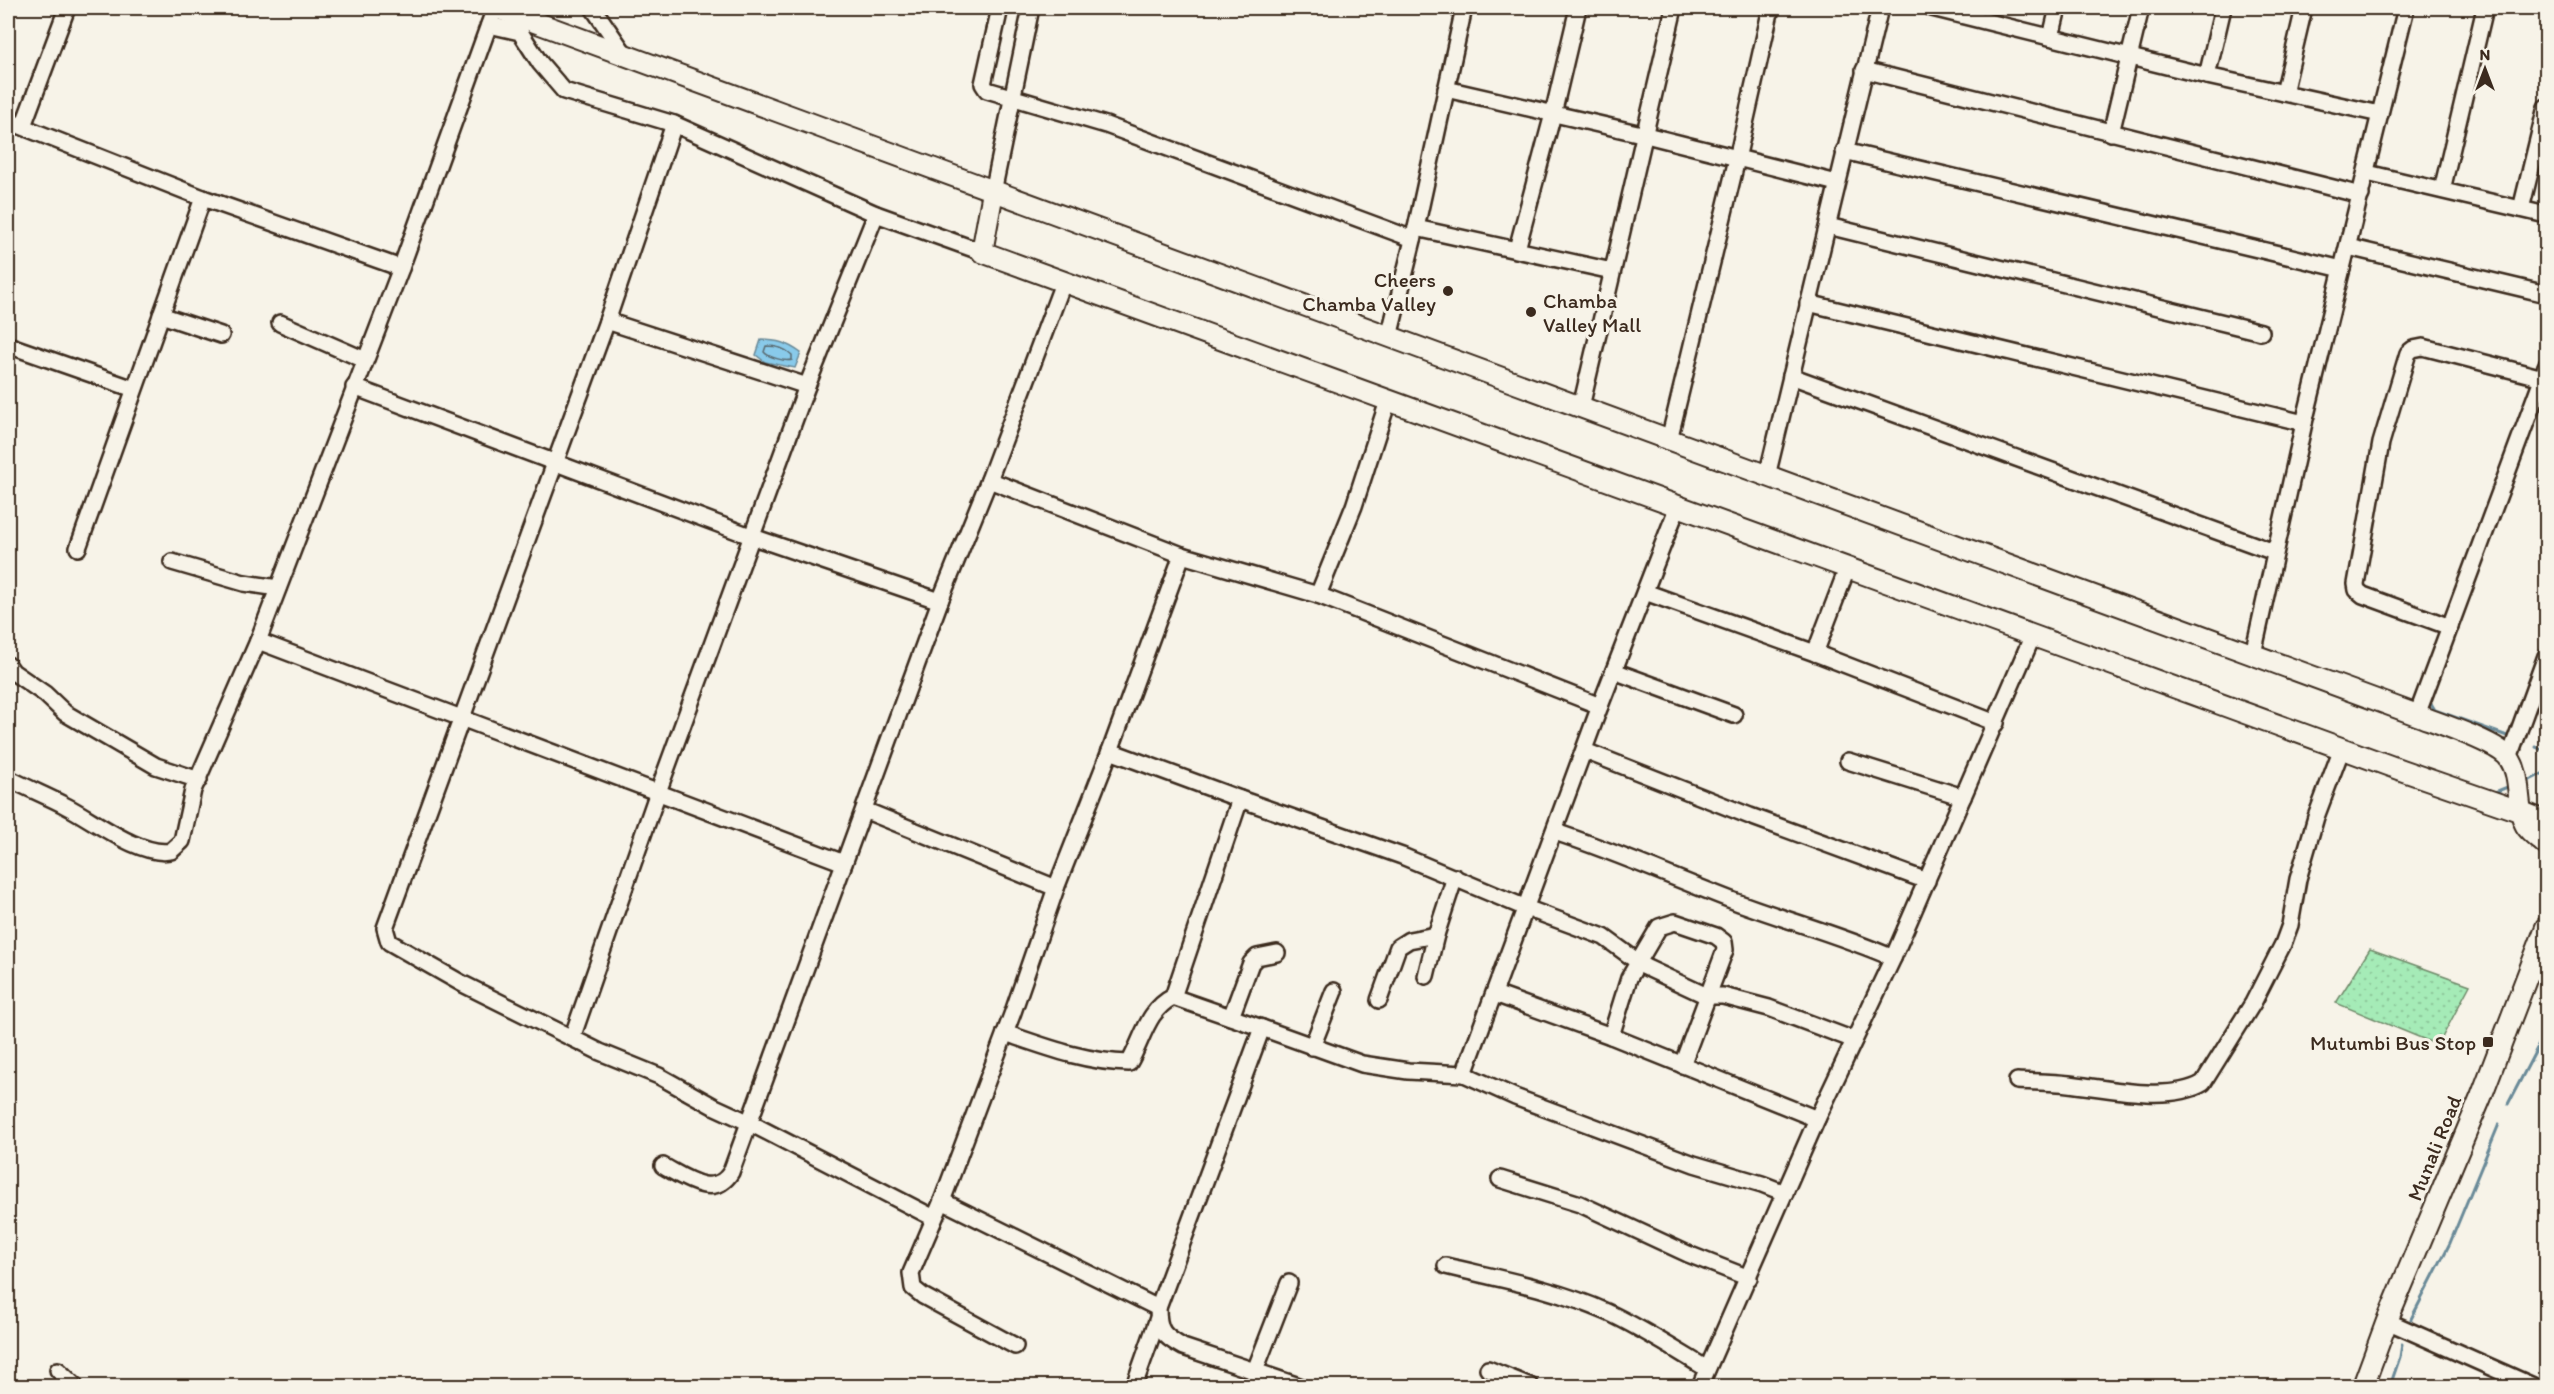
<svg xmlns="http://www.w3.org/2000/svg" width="2554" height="1394" viewBox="0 0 2554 1394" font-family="Itim,sans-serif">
<defs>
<pattern id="grass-dots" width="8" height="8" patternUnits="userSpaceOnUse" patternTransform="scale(1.5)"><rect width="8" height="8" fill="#a5ebb7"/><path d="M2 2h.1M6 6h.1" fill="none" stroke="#8fca9d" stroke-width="1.8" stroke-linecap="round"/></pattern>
</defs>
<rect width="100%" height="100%" fill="#f7f3e8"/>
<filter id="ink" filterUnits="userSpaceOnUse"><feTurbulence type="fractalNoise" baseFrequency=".0167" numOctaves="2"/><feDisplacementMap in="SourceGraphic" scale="12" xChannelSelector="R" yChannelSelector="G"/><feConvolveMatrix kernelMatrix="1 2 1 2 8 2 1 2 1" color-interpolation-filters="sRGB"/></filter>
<g filter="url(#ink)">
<path fill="url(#grass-dots)" stroke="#708a6a" stroke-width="1.5" d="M2370,949L2470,985L2438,1045L2336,1003Z"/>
<path fill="#89caea" stroke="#6a8a98" stroke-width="1.5" d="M761,340C778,340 787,343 801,353L795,368L765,362L756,355Z"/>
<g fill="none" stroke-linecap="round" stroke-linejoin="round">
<path stroke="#5a6a70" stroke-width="1.5" d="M766,346C776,346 785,348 792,355V360C785,362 768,357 764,352Z"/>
<g stroke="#6a8a98" stroke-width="3">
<path d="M2429,700L2435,710L2510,737"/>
<path d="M2536,747L2546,751"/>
<path d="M2530,780L2546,772"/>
<path d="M2495,792L2510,786"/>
<path d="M2508,1104L2546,1031"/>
<path d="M2411,1319L2450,1243L2499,1124"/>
<path d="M2390,1386L2400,1357L2402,1344"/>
</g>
<g stroke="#3b2a1e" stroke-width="20">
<g id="minor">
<path d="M593,8L624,53"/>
<path d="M1000,8L983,84L987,90L1106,125L1413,239"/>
<path d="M1932,8L2207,76L2380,114"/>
<path d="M489,25L520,32L540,63L564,91L674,124L876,214L982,252"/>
<path d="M2051,37L2058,8"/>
<path d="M1864,70L2361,195"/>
<path d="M2207,76L2223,8"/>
<path d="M1446,89L1646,135L1837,183"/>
<path d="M2284,93L2304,8"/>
<path d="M8,121L203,198L401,268"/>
<path d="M674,124L607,321L385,928L389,942L461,983L600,1052L659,1076L713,1106L750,1123L934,1218"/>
<path d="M23,126L67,8"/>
<path d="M2111,133L2141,8"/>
<path d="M1844,151L2342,269"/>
<path d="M2367,173L2546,215"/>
<path d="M2442,190L2485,8"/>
<path d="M993,192L1031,8"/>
<path d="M2521,209L2546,107"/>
<path d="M1828,226L2261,332"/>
<path d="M1416,228L1612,271"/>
<path d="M2348,247L2546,294"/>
<path d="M1517,249L1553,114L1578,8"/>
<path d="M1808,303L2304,423"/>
<path d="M161,315L221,335"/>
<path d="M607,321L807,386"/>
<path d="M280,323L365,360"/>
<path d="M1389,337L1416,228L1464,8"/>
<path d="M8,345L134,389"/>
<path d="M1791,376L2274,552"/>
<path d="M354,387L753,537L940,601"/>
<path d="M1581,407L1674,8"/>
<path d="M1669,440L1737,159L1771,8"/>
<path d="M1767,476L1880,8"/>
<path d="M989,480L1182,555L1318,595L1600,706"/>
<path d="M78,548L203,198"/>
<path d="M172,562L244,583L278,588"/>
<path d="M1645,592L1815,653L1996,723"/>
<path d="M1318,595L1354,506L1388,401"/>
<path d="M2450,627L2363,595L2357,590L2356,584L2381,443L2408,353L2413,349L2423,347L2543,378L2546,366"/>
<path d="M258,641L844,863"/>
<path d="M1815,653L1847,569"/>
<path d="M2253,654L2304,423L2406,8"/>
<path d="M8,665L13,672L45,694L65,713L156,766L199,780"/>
<path d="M1614,671L1734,715"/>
<path d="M2417,715L2545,371"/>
<path d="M1110,751L1240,799L1402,856L1526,908L1604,937L1645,967L1707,996H1723L1769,1008L1854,1040"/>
<path d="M1585,751L1750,816L1927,881"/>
<path d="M2509,758L2546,656"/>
<path d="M1848,761L1963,797"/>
<path d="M8,778C27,788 47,796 66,806C94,820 140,857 171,851L182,841L193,790L258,641L401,268L495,8"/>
<path d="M864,810L1056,888"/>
<path d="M1555,832C1616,852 1674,878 1734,901C1787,921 1841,935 1893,958"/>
<path d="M1426,976L1436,935L1455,877"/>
<path d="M1495,994L1611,1036L1817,1119"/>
<path d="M1173,997L1262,1028L1158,1308C1158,1331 1163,1336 1183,1347L1299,1386"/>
<path d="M1379,1000L1398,947L1409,940L1436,935"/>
<path d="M1231,1017L1251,963L1257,957L1277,953"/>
<path d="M1262,1028L1362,1064L1408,1071L1464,1074L1515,1097L1694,1164L1762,1184L1785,1193"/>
<path d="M1005,1033C1046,1047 1085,1062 1129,1063C1143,1039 1147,1010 1173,997L1240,799"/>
<path d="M1611,1036L1629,978L1659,927L1675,922L1716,936L1724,942L1725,950L1682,1065"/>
<path d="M572,1038L658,792L807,386L876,214"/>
<path d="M1312,1047L1334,991"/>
<path d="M1464,1074L1600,706L1678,506"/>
<path d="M2017,1081C2035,1082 2052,1082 2069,1084C2106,1088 2170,1103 2203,1083L2253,1003L2283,944L2290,925L2298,879L2316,817L2342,748"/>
<path d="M663,1166C684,1177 714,1200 731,1172L940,601L989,480L1063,283"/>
<path d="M1500,1179L1580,1204L1688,1254L1749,1278"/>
<path d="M942,1201L1158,1308"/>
<path d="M1446,1266C1500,1279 1556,1289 1607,1312C1642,1328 1674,1349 1707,1369"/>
<path d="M2387,1321L2533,1386"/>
<path d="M1015,1346L923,1296L913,1288L911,1273L942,1201L1013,1012L1056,888L1110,751L1182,555"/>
<path d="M1488,1369L1530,1386"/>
<path d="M58,1370L75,1386"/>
<path d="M1254,1373L1289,1283"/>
<path d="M1134,1386L1158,1318"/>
<path d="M1700,1386L1817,1119L1893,958L2033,635"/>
</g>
</g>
<g stroke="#3b2a1e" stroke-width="24">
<g id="major">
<path d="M497,8L2417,715C2438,723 2497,742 2509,758C2523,778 2515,806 2526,826C2530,833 2540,839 2546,845"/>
<path d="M993,192L982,252L2401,770L2522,812L2537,818L2546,826"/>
<path d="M2363,1386L2387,1321L2481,1097L2546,927"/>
</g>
</g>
<use href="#minor" stroke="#f7f3e8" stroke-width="15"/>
<use href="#major" stroke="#f7f3e8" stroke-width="20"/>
</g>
</g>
<g fill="#3b2a1e" stroke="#f7f3e8" stroke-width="2">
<circle cx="1448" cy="291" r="6"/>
<circle cx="1531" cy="312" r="6"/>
<rect x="2482" y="1036" width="12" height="12" rx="3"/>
</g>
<g text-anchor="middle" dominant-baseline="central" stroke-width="6" stroke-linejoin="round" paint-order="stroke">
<g font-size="21" fill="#3b2a1e" stroke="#f7f3e8" text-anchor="end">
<text x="1436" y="279">Cheers<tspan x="1436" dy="24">Chamba Valley</tspan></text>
<text x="1543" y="300" text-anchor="start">Chamba<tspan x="1543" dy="24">Valley Mall</tspan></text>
<text x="2476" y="1042">Mutumbi Bus Stop</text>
</g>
<g font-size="21" fill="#3b2a1e" stroke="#f7f3e8">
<text transform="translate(2434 1148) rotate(-68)">Munali Road</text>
</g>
</g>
<rect width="2554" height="1394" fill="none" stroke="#f7f3e8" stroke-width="30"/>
<rect x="15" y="15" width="2524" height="1364" fill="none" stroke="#3b2a1e" stroke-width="2" filter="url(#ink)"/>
<g transform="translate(2485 69)" stroke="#f7f3e8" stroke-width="4.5" paint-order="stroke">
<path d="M0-4.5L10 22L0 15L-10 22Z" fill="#3b2a1e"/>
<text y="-9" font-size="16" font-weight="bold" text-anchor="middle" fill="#3b2a1e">N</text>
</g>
</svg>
